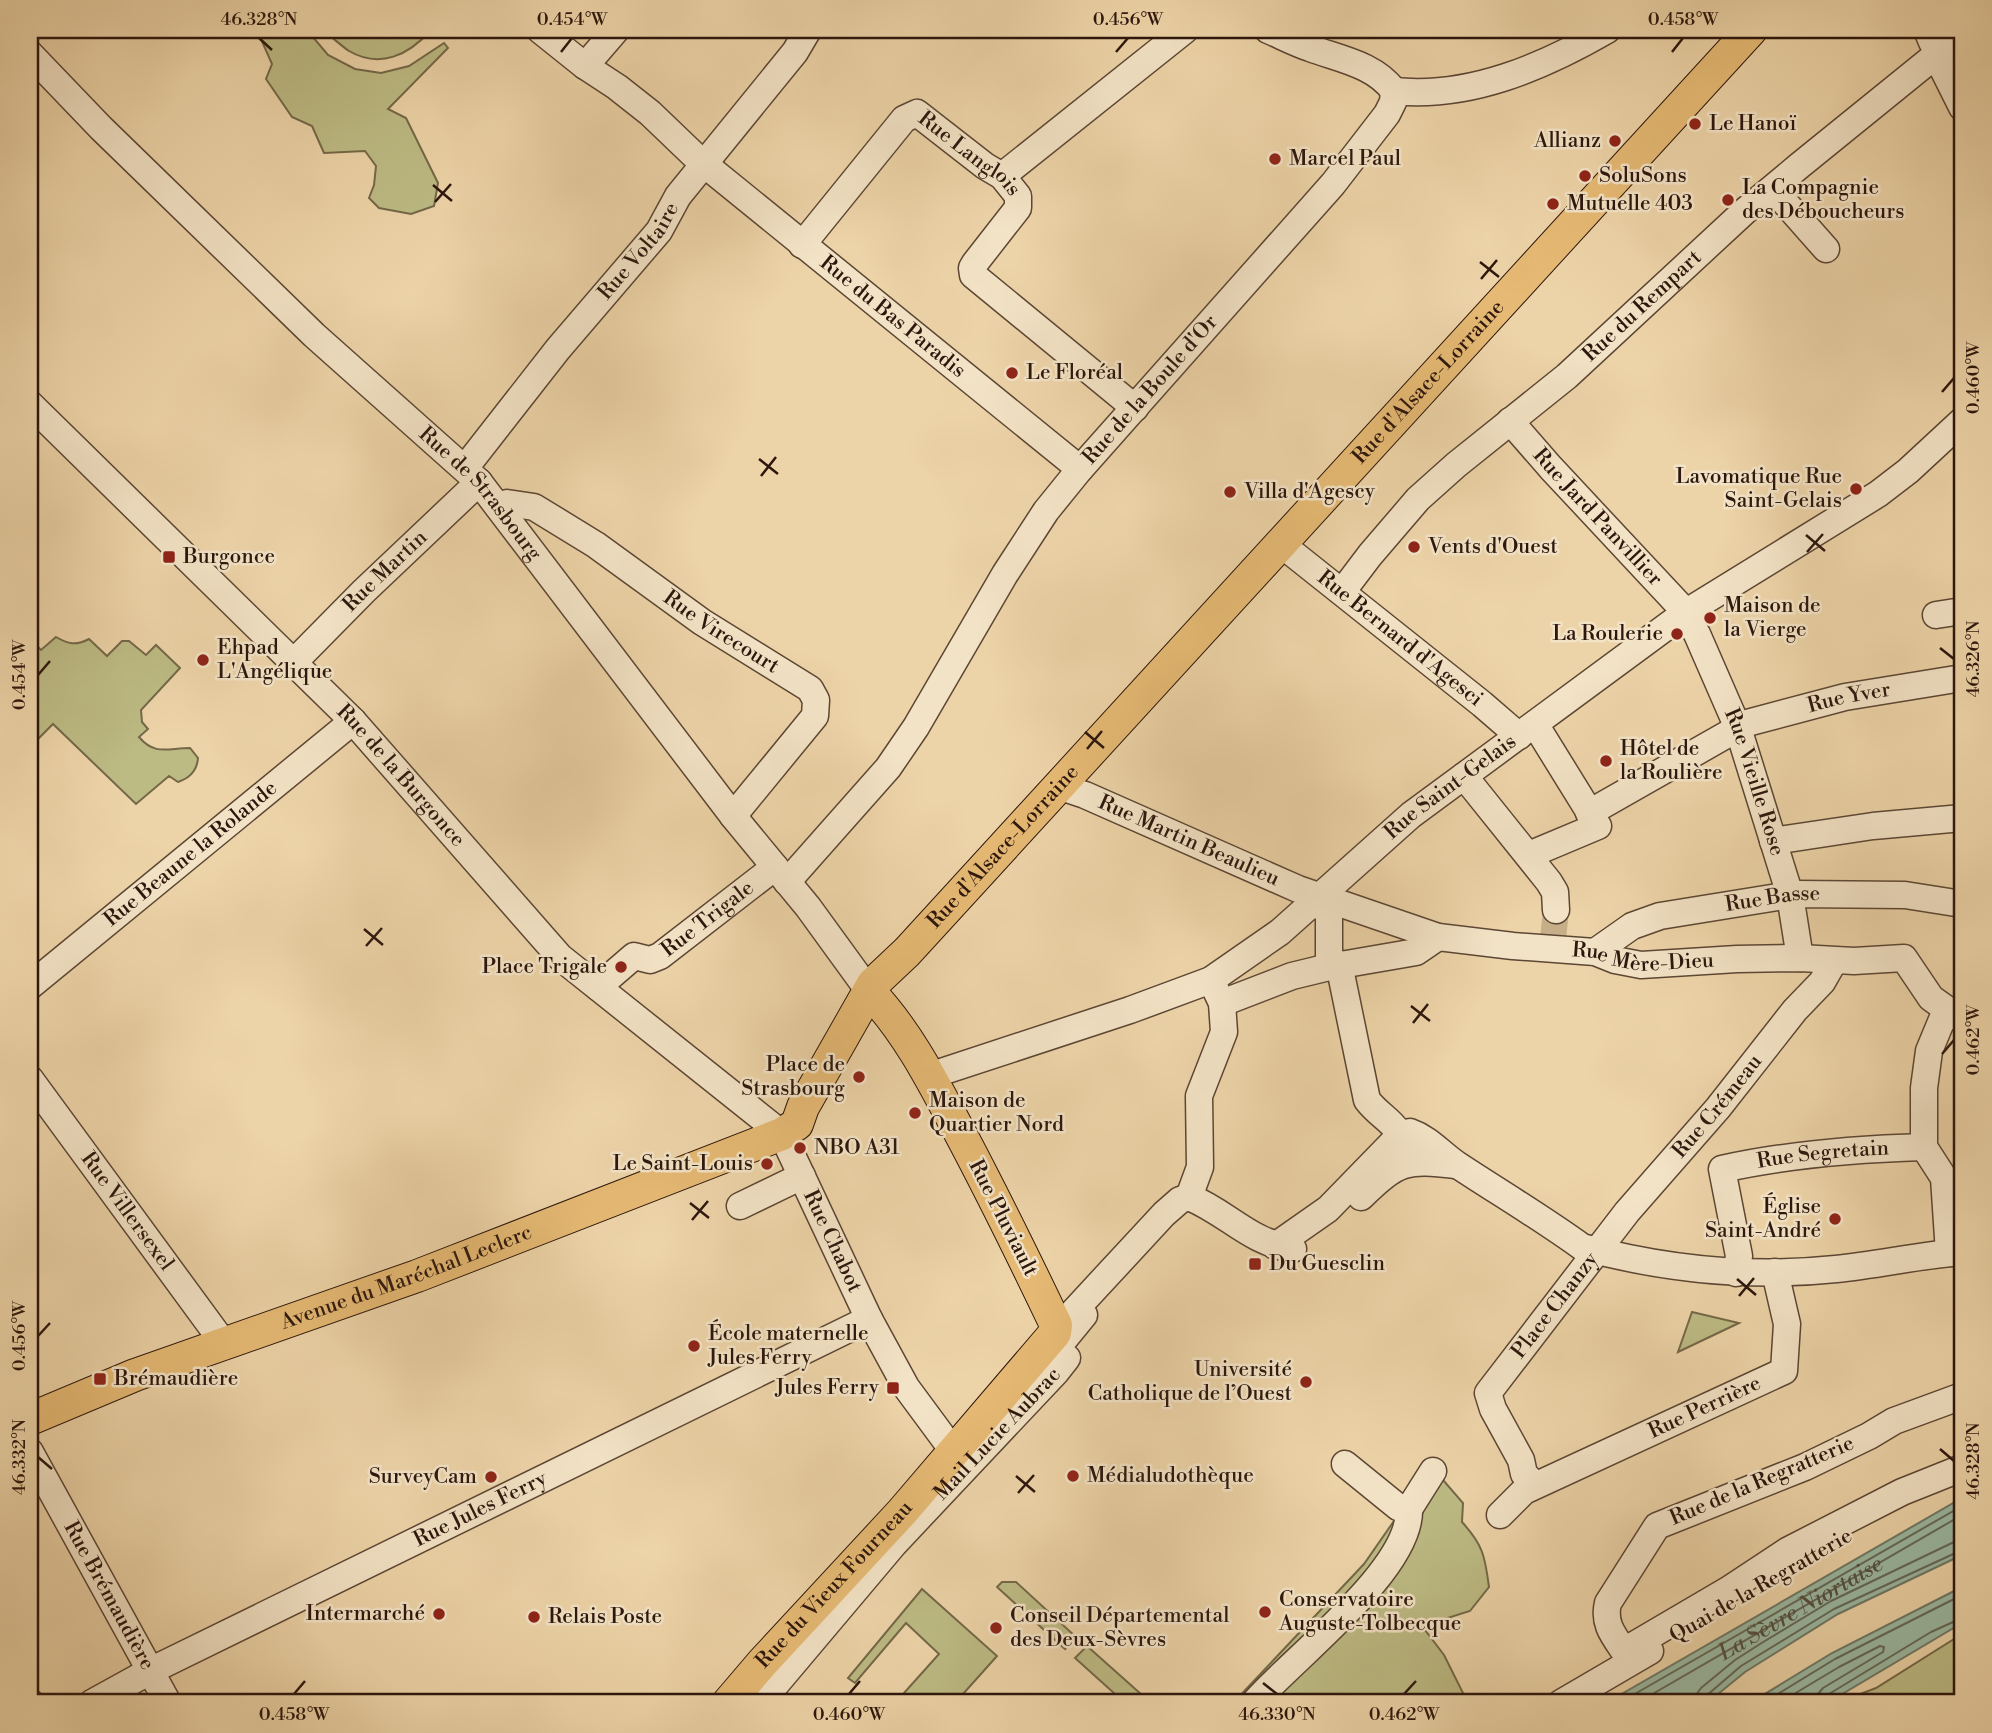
<svg xmlns="http://www.w3.org/2000/svg" width="1992" height="1733" viewBox="0 0 1992 1733" font-family="'Libre Bodoni',serif">
<rect width="100%" height="100%" fill="#edd4a8"/>
<filter id="stains"><feTurbulence type="fractalNoise" baseFrequency=".00286" numOctaves="4"/><feColorMatrix values="0 0 0 0 .2 0 0 0 0 .09 0 0 0 0 .02 0 0 0 .5 -.17"/></filter>
<radialGradient id="worn" r=".72"><stop offset=".6" stop-color="#630" stop-opacity="0"/><stop offset="1" stop-color="#630" stop-opacity=".3"/></radialGradient>
<g fill="#bdbb84" stroke="#746848" stroke-width="2">
<path d="M257,30H307L328,55L355,69L381,73L409,66L444,43L448,48L388,109L406,118L438,183L434,206L411,214L379,208L369,198L374,185L376,166L365,151L324,153L312,126L292,117L266,79L272,64Z"/>
<path d="M323,30H431C409,55 380,69 349,51C340,45 331,36 323,30Z"/>
<path d="M56,637C68,644 76,646 89,639L107,656L122,641H129L146,655L156,645L180,668L141,710L142,722L148,729L139,737C155,756 168,748 190,748L198,758C197,771 190,778 178,782L169,776L136,804L53,724L33,744L30,741V645L33,642L41,650Z"/>
<path d="M1692,1312L1739,1323L1678,1352Z"/>
<path d="M1437,1473L1463,1503L1462,1522C1483,1545 1485,1556 1489,1587L1470,1611L1422,1626L1444,1655L1468,1703H1233L1364,1564L1396,1518Z"/>
<path d="M1002,1582H1016L1076,1637L1065,1649L997,1587Z"/>
<path d="M922,1589L997,1656L955,1703H895L939,1654L906,1623L855,1683L848,1678Z"/>
<path d="M1962,1634V1703H1837L1876,1688Z"/>
<path d="M1087,1646L1151,1703H1125L1075,1658Z"/>
</g>
<g fill="#9ab9a2" stroke="#6e7866" stroke-width="2">
<path d="M1962,1498V1555L1838,1614L1745,1672L1707,1703H1606Z"/>
<path d="M1962,1587V1623L1827,1703H1750L1832,1653Z"/>
</g>
<g fill="none" stroke-linecap="round" stroke-linejoin="round">
<g stroke="#636858" stroke-width="2">
<path d="M1619,1703L1962,1506"/>
<path id="s1" d="M1637,1703L1962,1515"/>
<path d="M1695,1703L1696,1695L1701,1688L1735,1660L1760,1644L1831,1601L1954,1542L1962,1541"/>
<path d="M1704,1703L1706,1696L1741,1666L1834,1609L1962,1550"/>
<path d="M1763,1703L1835,1659L1962,1595"/>
<path d="M1779,1703L1839,1667L1880,1646L1884,1647L1883,1652L1823,1688L1818,1694L1816,1703"/>
<path d="M1825,1703L1829,1694L1931,1632L1962,1618"/>
</g>
<path stroke="#c6ae89" stroke-width="26" stroke-dasharray="26 13" stroke-linecap="butt" d="M1553,939L1556,910"/>
<g stroke="#5c4634" stroke-width="29">
<g id="minor">
<path id="s2" d="M540,30L585,66L617,87L650,113L698,159L1080,469"/>
<path d="M1268,30C1282,36 1295,43 1310,48C1339,59 1374,64 1394,91"/>
<path d="M1927,30L1932,42"/>
<path id="s3" d="M30,54L101,128L314,335L479,482L733,816L808,907L869,991"/>
<path d="M1936,55L1962,107"/>
<path d="M585,66L616,30"/>
<path d="M1394,91C1469,99 1543,67 1607,30"/>
<path d="M1002,176L1185,30"/>
<path d="M1773,189L1826,249"/>
<path id="s4" d="M802,245L904,119L917,113L985,166L1002,176L1018,196V208L975,263L972,268L973,275L1135,408"/>
<path id="s5" d="M30,404L353,721L560,957L782,1134L869,1319L906,1387L954,1452"/>
<path id="s6" d="M1510,421L1551,468L1679,605L1697,634L1738,728L1790,895L1800,958"/>
<path id="s7" d="M465,468L558,349L659,231L678,196L795,52L808,30"/>
<path id="s8" d="M498,506L507,503L534,507L596,545L702,622L810,689L816,700L815,716L733,816"/>
<path id="s9" d="M1281,544L1482,704L1519,736"/>
<path id="s10" d="M1342,592L1370,555L1418,499L1456,465L1567,376L1745,211L1799,166L1936,55L1962,42"/>
<path d="M1936,615L1962,611"/>
<path id="s11" d="M293,663L364,591L479,482"/>
<path d="M1464,776L1549,882L1555,892L1556,910"/>
<path id="s12" d="M1058,786L1085,795L1298,889L1438,937L1513,946L1595,952L1615,960L1641,965L1737,959L1800,958L1854,961L1904,958L1931,998L1962,1020"/>
<path id="s13" d="M1589,813L1747,723L1845,697L1962,678"/>
<path d="M1773,841L1873,826L1962,818"/>
<path d="M1529,855L1598,826L1535,724"/>
<path id="s14" d="M787,882L888,768L916,727L1005,574L1046,511L1080,469L1333,184L1387,114L1393,102L1394,91"/>
<path d="M1320,896L1329,917V967L1416,952L1438,937"/>
<path id="s15" d="M1595,952L1632,926L1660,916L1796,894L1905,895L1962,904"/>
<path d="M1339,964L1367,1100C1382,1120 1402,1123 1404,1152"/>
<path id="s16" d="M30,986L353,721"/>
<path id="s17" d="M598,987L634,956L650,960L660,956L775,867"/>
<path d="M1222,1003L1292,976L1329,967"/>
<path d="M1946,1010L1929,1051L1924,1088V1147L1944,1178L1949,1253"/>
<path id="s18" d="M929,1076L1130,1010L1211,980L1280,932L1411,815L1685,613L1878,494L1908,471L1962,421"/>
<path id="s19" d="M30,1079L225,1345"/>
<path d="M1189,1197C1228,1213 1249,1242 1293,1249"/>
<path d="M1189,1197L1200,1167L1199,1096L1224,1032L1222,1003L1211,980"/>
<path d="M1361,1197C1398,1161 1406,1159 1456,1165"/>
<path d="M740,1206L802,1176"/>
<path d="M1275,1246L1328,1209L1400,1135L1410,1132C1430,1139 1442,1155 1459,1166C1500,1193 1542,1218 1582,1247C1664,1269 1751,1278 1836,1269C1878,1265 1920,1255 1962,1252"/>
<path id="s20" d="M1736,1273L1739,1256L1722,1169C1789,1154 1856,1149 1924,1147"/>
<path d="M1064,1322L1164,1214L1180,1200L1189,1197"/>
<path d="M1962,1396L1894,1421L1869,1436L1805,1467L1657,1526L1608,1603C1603,1623 1613,1635 1624,1651L1728,1590L1787,1551L1902,1492L1962,1468"/>
<path id="s21" d="M30,1452L168,1703"/>
<path d="M1345,1464L1398,1507L1405,1510L1409,1509L1433,1471"/>
<path id="s22" d="M1535,1485L1524,1474L1521,1460L1493,1409L1488,1393L1627,1212L1718,1108L1795,1010L1822,982L1834,961"/>
<path id="s23" d="M1500,1515L1524,1491L1784,1371L1787,1324L1775,1272"/>
<path d="M30,1702L31,1703"/>
<path id="s24" d="M92,1703L150,1671L869,1319"/>
<path id="s25" d="M760,1703L894,1544L1056,1372L1067,1358L1057,1348L1084,1315"/>
<path d="M1254,1703C1293,1658 1412,1569 1409,1509"/>
<path d="M1561,1703L1650,1651"/>
</g>
</g>
<g stroke="#2c160d" stroke-width="34">
<g id="major">
<path id="s26" d="M30,1419L135,1375L417,1276L782,1134L797,1124L803,1107L873,984L907,952L1751,30"/>
<path id="s27" d="M728,1703L763,1662L902,1512L1055,1333L1056,1325C1024,1258 992,1193 958,1129C932,1080 907,1031 869,991"/>
</g>
</g>
<use href="#minor" stroke="#f3e3c6" stroke-width="26"/>
<use href="#major" stroke="#e6ba74" stroke-width="32"/>
</g>
<path fill="none" stroke="#2c160d" stroke-width="2.5" d="M259,38L272,50M561,52L572,38M1116,52L1128,38M1672,52L1683,38M433,185L452,201M435,202L451,184M1480,262L1499,277M1481,279L1497,260M1942,392L1954,378M759,459L778,474M761,476L776,457M1806,535L1825,551M1807,552L1823,534M1940,648L1954,659M38,675L50,661M1085,732L1104,748M1087,749L1102,731M364,929L383,945M366,946L382,928M1411,1006L1430,1021M1413,1023L1428,1004M1942,1054L1954,1040M690,1203L709,1218M692,1220L708,1201M1737,1279L1756,1295M1739,1296L1754,1278M38,1336L50,1323M1940,1449L1954,1461M38,1457L52,1469M1016,1476L1035,1492M1018,1493L1034,1475M1263,1683L1277,1694M294,1694L305,1681M849,1694L860,1681M1404,1694L1416,1681"/>
<g fill="#8f2418" stroke="#f3e3c6" stroke-width="2.5">
<circle cx="1695" cy="124" r="7"/>
<circle cx="1615" cy="141" r="7"/>
<circle cx="1275" cy="159" r="7"/>
<circle cx="1585" cy="176" r="7"/>
<circle cx="1728" cy="200" r="7"/>
<circle cx="1553" cy="204" r="7"/>
<circle cx="1012" cy="373" r="7"/>
<circle cx="1856" cy="489" r="7"/>
<circle cx="1230" cy="492" r="7"/>
<circle cx="1414" cy="547" r="7"/>
<rect x="162" y="550" width="14" height="14" rx="3.5"/>
<circle cx="1710" cy="618" r="7"/>
<circle cx="1677" cy="634" r="7"/>
<circle cx="203" cy="660" r="7"/>
<circle cx="1606" cy="761" r="7"/>
<circle cx="621" cy="967" r="7"/>
<circle cx="859" cy="1077" r="7"/>
<circle cx="915" cy="1113" r="7"/>
<circle cx="800" cy="1148" r="7"/>
<circle cx="767" cy="1164" r="7"/>
<circle cx="1835" cy="1219" r="7"/>
<rect x="1248" y="1257" width="14" height="14" rx="3.5"/>
<circle cx="694" cy="1346" r="7"/>
<rect x="93" y="1372" width="14" height="14" rx="3.5"/>
<circle cx="1306" cy="1382" r="7"/>
<rect x="886" y="1381" width="14" height="14" rx="3.5"/>
<circle cx="1073" cy="1476" r="7"/>
<circle cx="491" cy="1477" r="7"/>
<circle cx="1265" cy="1612" r="7"/>
<circle cx="439" cy="1614" r="7"/>
<circle cx="534" cy="1617" r="7"/>
<circle cx="996" cy="1628" r="7"/>
</g>
<g text-anchor="middle" dominant-baseline="central" stroke-width="5" stroke-linejoin="round" paint-order="stroke">
<g font-size="21" fill="#2c160d" stroke="#f3e3c6" text-anchor="start">
<text x="1709" y="124">Le Hanoï</text>
<text x="1601" y="141" text-anchor="end">Allianz</text>
<text x="1289" y="159">Marcel Paul</text>
<text x="1599" y="176">SoluSons</text>
<text x="1742" y="188">La Compagnie<tspan x="1742" dy="24">des Déboucheurs</tspan></text>
<text x="1567" y="204">Mutuelle 403</text>
<text x="1026" y="373">Le Floréal</text>
<text x="1842" y="477" text-anchor="end">Lavomatique Rue<tspan x="1842" dy="24">Saint-Gelais</tspan></text>
<text x="1244" y="492">Villa d'Agescy</text>
<text x="1428" y="547">Vents d'Ouest</text>
<text x="183" y="557">Burgonce</text>
<text x="1724" y="606">Maison de<tspan x="1724" dy="24">la Vierge</tspan></text>
<text x="1663" y="634" text-anchor="end">La Roulerie</text>
<text x="217" y="648">Ehpad<tspan x="217" dy="24">L'Angélique</tspan></text>
<text x="1620" y="749">Hôtel de<tspan x="1620" dy="24">la Roulière</tspan></text>
<text x="607" y="967" text-anchor="end">Place Trigale</text>
<text x="845" y="1065" text-anchor="end">Place de<tspan x="845" dy="24">Strasbourg</tspan></text>
<text x="929" y="1101">Maison de<tspan x="929" dy="24">Quartier Nord</tspan></text>
<text x="814" y="1148">NBO A31</text>
<text x="753" y="1164" text-anchor="end">Le Saint-Louis</text>
<text x="1821" y="1207" text-anchor="end">Église<tspan x="1821" dy="24">Saint-André</tspan></text>
<text x="1269" y="1264">Du Guesclin</text>
<text x="708" y="1334">École maternelle<tspan x="708" dy="24">Jules Ferry</tspan></text>
<text x="1292" y="1370" text-anchor="end">Université<tspan x="1292" dy="24">Catholique de l’Ouest</tspan></text>
<text x="114" y="1379">Brémaudière</text>
<text x="879" y="1388" text-anchor="end">Jules Ferry</text>
<text x="1087" y="1476">Médialudothèque</text>
<text x="477" y="1477" text-anchor="end">SurveyCam</text>
<text x="1279" y="1600">Conservatoire<tspan x="1279" dy="24">Auguste-Tolbecque</tspan></text>
<text x="425" y="1614" text-anchor="end">Intermarché</text>
<text x="1010" y="1616">Conseil Départemental<tspan x="1010" dy="24">des Deux-Sèvres</tspan></text>
<text x="548" y="1617">Relais Poste</text>
</g>
<g font-size="21" fill="#2c160d" stroke="#f3e3c6">
<text stroke="none"><textPath href="#s4" startOffset="243">Rue Langlois</textPath></text>
<text stroke="none"><textPath href="#s7" startOffset="278">Rue Voltaire</textPath></text>
<text stroke="none"><textPath href="#s10" startOffset="416">Rue du Rempart</textPath></text>
<text stroke="none"><textPath href="#s2" startOffset="455">Rue du Bas Paradis</textPath></text>
<text stroke="none"><textPath href="#s26" startOffset="1801">Rue d'Alsace-Lorraine</textPath></text>
<text stroke="none"><textPath href="#s14" startOffset="614">Rue de la Boule d'Or</textPath></text>
<text stroke="none"><textPath href="#s3" startOffset="630">Rue de Strasbourg</textPath></text>
<text stroke="none"><textPath href="#s6" startOffset="130">Rue Jard Panvillier</textPath></text>
<text stroke="none"><textPath href="#s11" startOffset="130">Rue Martin</textPath></text>
<text stroke="none"><textPath href="#s8" startOffset="262">Rue Virecourt</textPath></text>
<text stroke="none"><textPath href="#s9" startOffset="152">Rue Bernard d'Agesci</textPath></text>
<text stroke="none"><textPath href="#s13" startOffset="287">Rue Yver</textPath></text>
<text stroke="none"><textPath href="#s5" startOffset="525">Rue de la Burgonce</textPath></text>
<text stroke="none"><textPath href="#s6" startOffset="443">Rue Vieille Rose</textPath></text>
<text stroke="none"><textPath href="#s18" startOffset="606">Rue Saint-Gelais</textPath></text>
<text stroke="none"><textPath href="#s12" startOffset="142">Rue Martin Beaulieu</textPath></text>
<text stroke="none"><textPath href="#s26" startOffset="1171">Rue d'Alsace-Lorraine</textPath></text>
<text stroke="none"><textPath href="#s16" startOffset="208">Rue Beaune la Rolande</textPath></text>
<text stroke="none"><textPath href="#s15" startOffset="189">Rue Basse</textPath></text>
<text stroke="none"><textPath href="#s17" startOffset="135">Rue Trigale</textPath></text>
<text stroke="none"><textPath href="#s12" startOffset="616">Rue Mère-Dieu</textPath></text>
<text stroke="none"><textPath href="#s22" startOffset="472">Rue Crémeau</textPath></text>
<text stroke="none"><textPath href="#s20" startOffset="208">Rue Segretain</textPath></text>
<text stroke="none"><textPath href="#s19" startOffset="164">Rue Villersexel</textPath></text>
<text transform="translate(1003 1218) rotate(63)">Rue Pluviault</text>
<text stroke="none"><textPath href="#s5" startOffset="1169">Rue Chabot</textPath></text>
<text stroke="none"><textPath href="#s26" startOffset="402">Avenue du Maréchal Leclerc</textPath></text>
<text stroke="none"><textPath href="#s22" startOffset="215">Place Chanzy</textPath></text>
<text stroke="none"><textPath href="#s23" startOffset="233">Rue Perrière</textPath></text>
<text stroke="none"><textPath href="#s25" startOffset="359">Mail Lucie Aubrac</textPath></text>
<text transform="translate(1762 1481) rotate(-23)">Rue de la Regratterie</text>
<text stroke="none"><textPath href="#s24" startOffset="434">Rue Jules Ferry</textPath></text>
<text stroke="none"><textPath href="#s27" startOffset="159">Rue du Vieux Fourneau</textPath></text>
<text transform="translate(1761 1586) rotate(-30)">Quai de la Regratterie</text>
<text stroke="none"><textPath href="#s21" startOffset="164">Rue Brémaudière</textPath></text>
</g>
<g font-size="23" font-style="italic" fill="#524f41" stroke="#f3e3c6">
<text stroke="none"><textPath href="#s1" startOffset="189">La Sèvre Niortaise</textPath></text>
</g>
</g>
<rect width="1992" height="1733" fill="none" stroke="#edd4a8" stroke-width="77"/>
<rect x="38" y="38" width="1916" height="1656" fill="none" stroke="#2c160d" stroke-width="2.5"/>
<g font-size="18" text-anchor="middle" fill="#2c160d">
<text x="259" y="25">46.328°N</text>
<text x="572" y="25">0.454°W</text>
<text x="1128" y="25">0.456°W</text>
<text x="1683" y="25">0.458°W</text>
<text transform="translate(1973 378) rotate(-90)" y="6">0.460°W</text>
<text transform="translate(1973 659) rotate(-90)" y="6">46.326°N</text>
<text transform="translate(19 675) rotate(-90)" y="6">0.454°W</text>
<text transform="translate(1973 1040) rotate(-90)" y="6">0.462°W</text>
<text transform="translate(19 1336) rotate(-90)" y="6">0.456°W</text>
<text transform="translate(19 1457) rotate(-90)" y="6">46.332°N</text>
<text transform="translate(1973 1461) rotate(-90)" y="6">46.328°N</text>
<text x="294" y="1720">0.458°W</text>
<text x="849" y="1720">0.460°W</text>
<text x="1277" y="1720">46.330°N</text>
<text x="1404" y="1720">0.462°W</text>
</g>
<rect width="100%" height="100%" filter="url(#stains)"/>
<rect width="100%" height="100%" fill="url(#worn)"/>
</svg>
